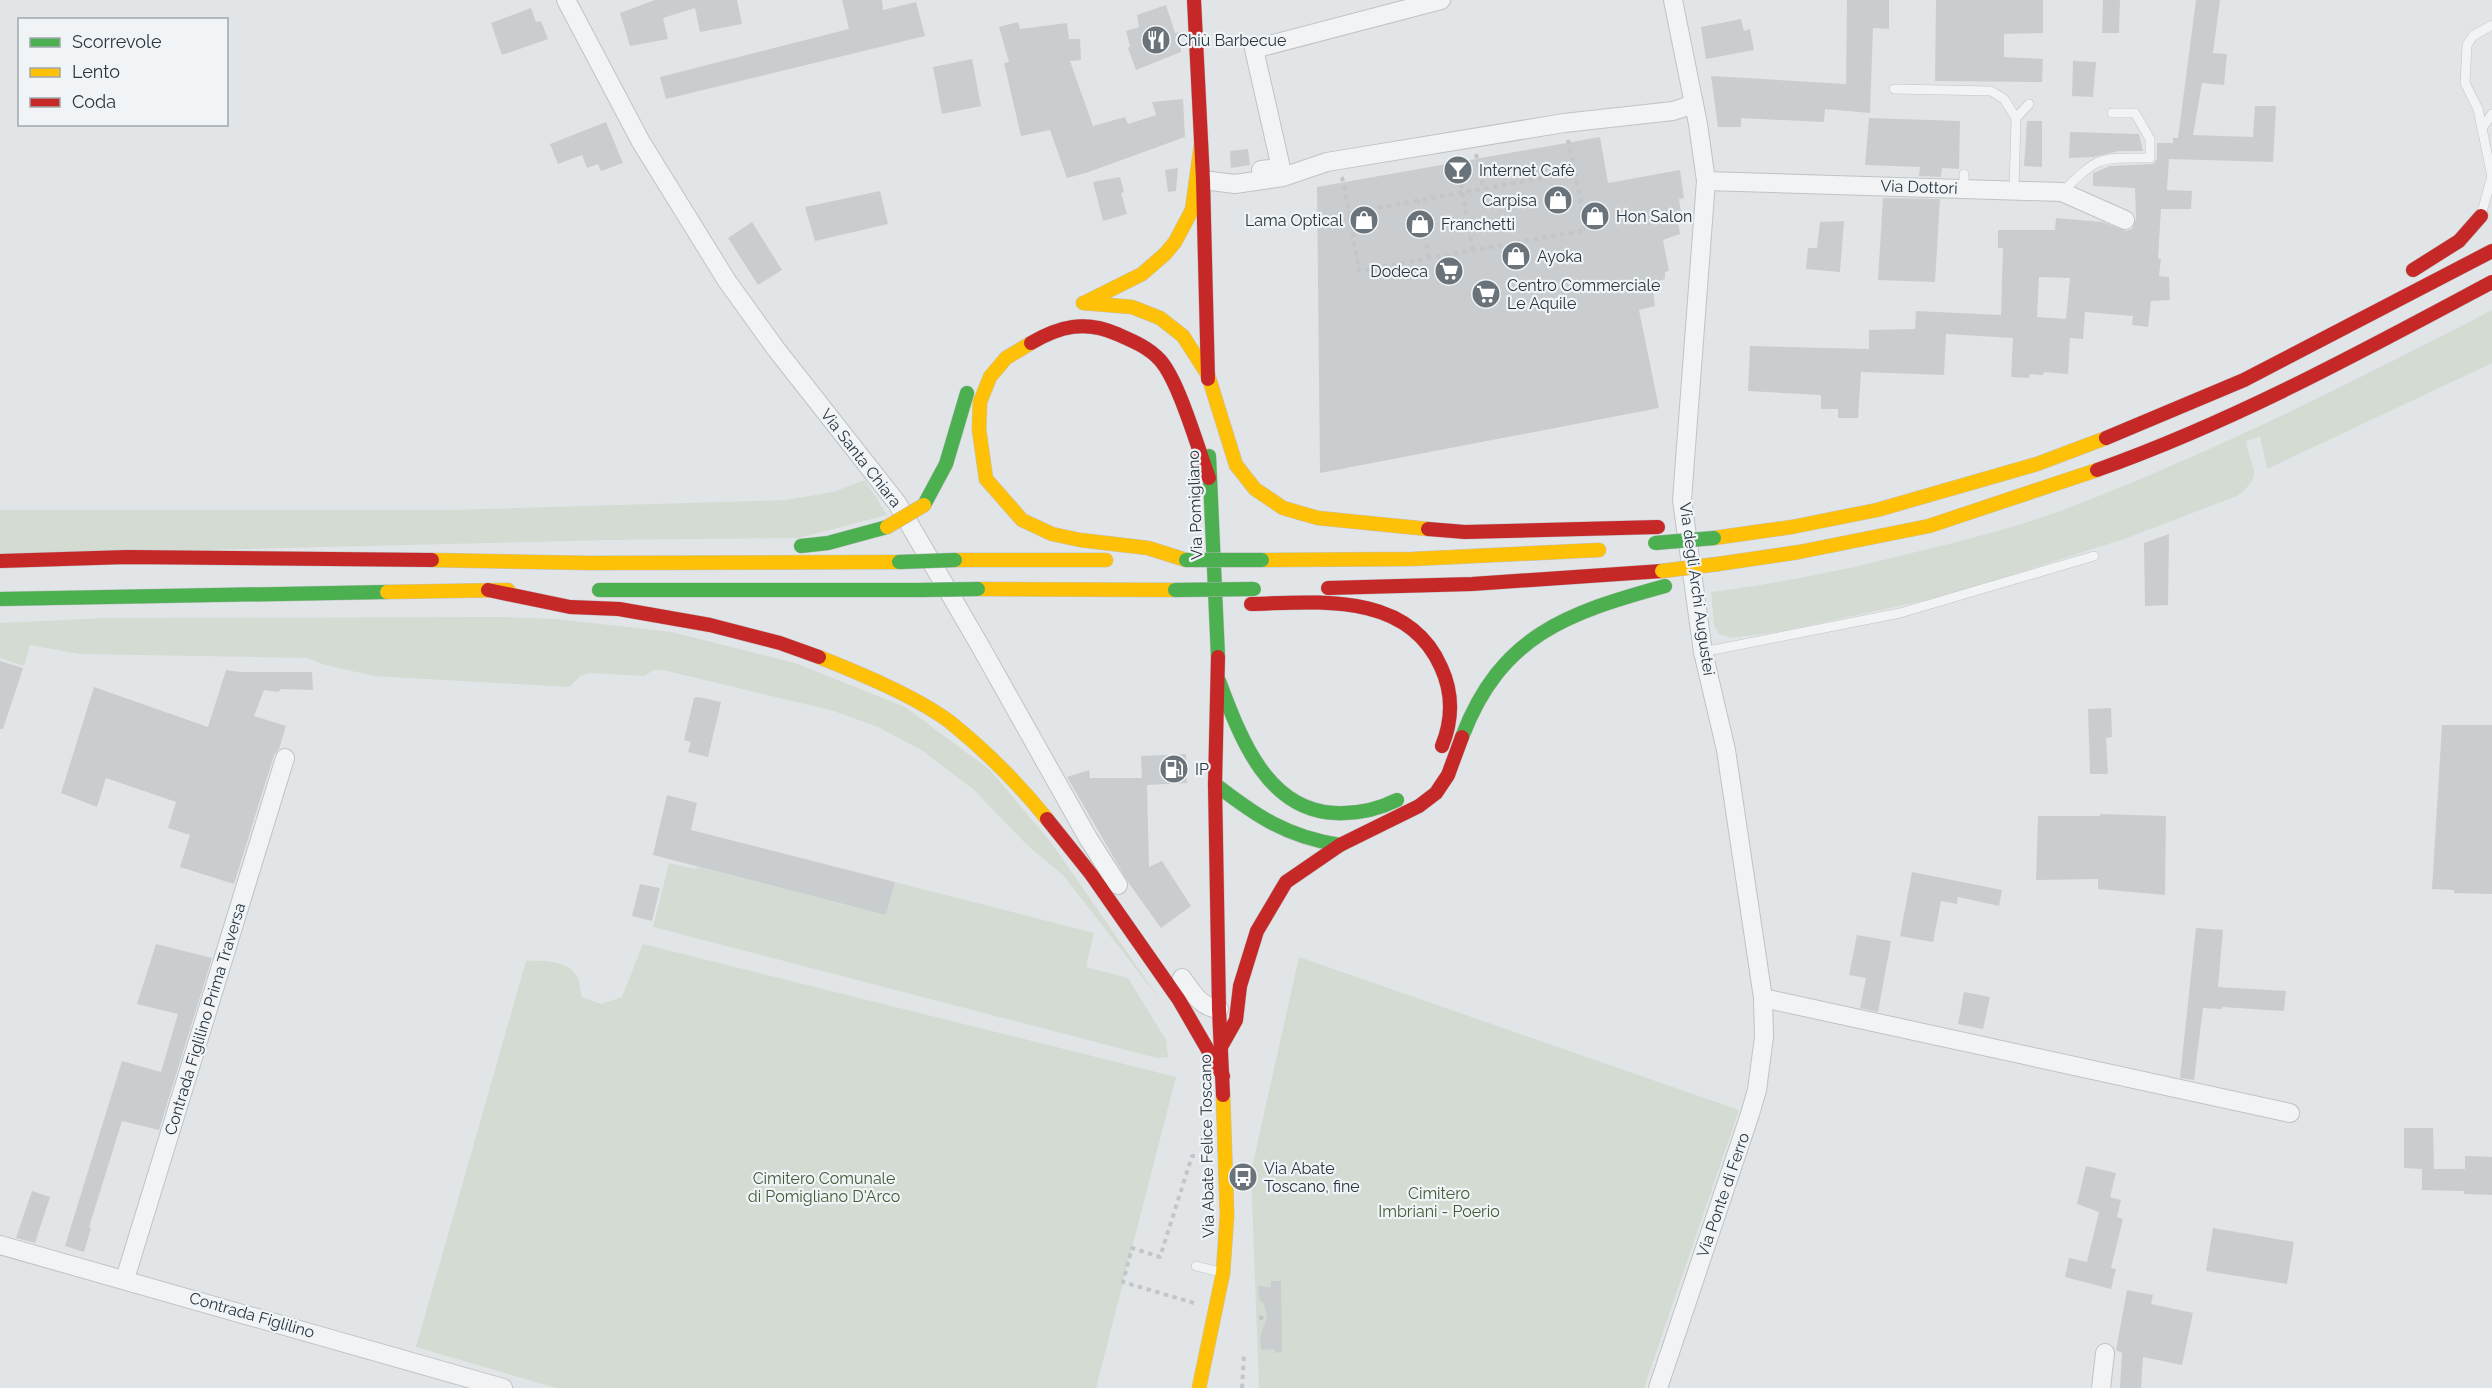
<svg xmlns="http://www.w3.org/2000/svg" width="2492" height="1388" viewBox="0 0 2492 1388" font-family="Raleway,sans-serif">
<rect width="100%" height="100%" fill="#e2e5e7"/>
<g fill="#d4dbd3">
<path d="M2492,310V363L2267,469L2260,436L2246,441C2251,470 2265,475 2237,496L2124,539L1945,596L1778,632L1731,638L1719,634L1714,626L1711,592C1783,583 1854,568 1924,550C1970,539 2016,527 2060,511C2209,455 2351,383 2492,310Z"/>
<path d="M865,480L887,515L799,538L609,540L0,555V510H454L786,500L833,492Z"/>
<path d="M504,617L556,619L672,632L795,663L905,707L990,770L1050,841L1161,1001L1063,875L1028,846L974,790L923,751L878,727L834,711L663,670H653L645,676L589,673L580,676L570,687L374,676L325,665L307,658L80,654L30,645L24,666L0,658V623L106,618Z"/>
<path d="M669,863L695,869L698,867L886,915L895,882L1094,933L1086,967L1128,978L1166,1040L1168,1057L1157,1058L653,927Z"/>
<path d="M643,944L1176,1077L1096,1388H556L416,1347L526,961C542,960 570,960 578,978C580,983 580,991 582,997L601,1004L622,997Z"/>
<path d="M1299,957L1739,1110L1644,1388H1259L1251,1172Z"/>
</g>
<g fill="#cacdcf" fill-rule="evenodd">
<path d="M655,0H737L742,24L700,32L695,8L663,18L668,39L630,46L620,13Z"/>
<path d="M842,0H882L883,10L916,2L925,36L666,99L660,77L849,29Z"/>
<path d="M1847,0H1889V29L1873,28L1870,113L1825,109L1824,122L1741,118V127H1718L1711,76L1846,84Z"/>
<path d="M1936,0H2043V33L2004,34V57L2043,59L2042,82L1935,81Z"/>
<path d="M2103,0H2120L2119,33H2102Z"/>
<path d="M2196,0H2220L2213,53L2227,54L2224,85L2202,83L2193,135L2253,137L2255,106H2276L2273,162L2169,159L2167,190L2192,191L2191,209H2161L2158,258L2161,259L2159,276L2169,277L2170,300L2151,301L2148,327L2132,325L2133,316L2085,312L2083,339L2070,338L2068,374L2044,372L2043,375L2030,374L2029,378L2011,377L2013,338L1946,334L1944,375L1861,372L1858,418H1838V409H1821V395L1748,391L1750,346L1869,349V330L1915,329L1916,311L2001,315L2003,248H1998V230H2055L2056,218L2102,222L2126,231L2132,229L2136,219L2135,188L2093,186V173L2110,166L2153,164L2157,159V143H2173V138H2178ZM2039,277L2070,278L2066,319L2037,317Z"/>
<path d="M1166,5L1175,33L1180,32L1181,52L1136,70L1128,48L1130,46L1126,31L1139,27L1137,15Z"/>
<path d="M531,8L536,22L541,21L548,39L502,55L491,23Z"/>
<path d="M1741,19L1744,31L1750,29L1754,50L1706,59L1701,27Z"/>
<path d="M1018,22L1020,29L1067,23L1069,39H1080L1081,60L1070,61L1093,126L1125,117L1128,124L1156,115L1152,102L1183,99L1185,137L1086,173L1067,178L1050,130L1021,136L1004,63L1009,62L999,27Z"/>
<path d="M972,59L981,106L942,114L933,67Z"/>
<path d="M2073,61L2096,62L2093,97L2072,96Z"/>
<path d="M1869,118L1960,121L1959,169L1942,168L1941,177L1919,176L1920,167L1865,165Z"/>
<path d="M2027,121H2042V167L2024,166Z"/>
<path d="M606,122L623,163L601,171L598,164L587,168L582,155L558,164L550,144Z"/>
<path d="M2070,132L2139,134L2143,151H2119L2094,157L2069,158Z"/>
<path d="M1600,137L1608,183L1680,170L1684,198L1679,199L1681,213H1677L1680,234L1663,240L1669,271L1665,272V279L1652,283L1655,306L1639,310L1659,408L1320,473L1317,187Z"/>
<path d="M1248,149L1250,165L1231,168L1230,151Z"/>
<path d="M1178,168L1176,191L1168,192L1165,170Z"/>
<path d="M1120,177L1124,192L1121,193L1127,214L1103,221L1093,182Z"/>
<path d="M880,191L888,224L815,241L805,207Z"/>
<path d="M1883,198L1940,199L1935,282L1878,280Z"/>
<path d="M1844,221L1840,272L1806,269L1808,248H1817L1820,222Z"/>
<path d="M752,222L782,270L758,285L728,238Z"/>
<path d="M2169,534L2168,605L2145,606L2144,543Z"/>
<path d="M0,661L23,668L3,729H0Z"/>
<path d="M226,670L240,672H312L313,690L281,689L278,692L264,690L254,716L286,726L279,749L274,755L234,884L180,867L190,835L168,828L176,802L106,778L97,807L61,793L94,687L208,727Z"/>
<path d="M698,697L721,702L708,757L688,752L691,742L684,740L694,698Z"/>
<path d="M2111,708L2112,737L2106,738L2108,774H2090L2088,709Z"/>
<path d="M2442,725H2492V894L2454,893V890L2432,889Z"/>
<path d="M1186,754L1187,783L1147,785L1149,867L1162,861L1191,906L1161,928L1128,882L1067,777L1089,770L1090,778H1142L1141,756Z"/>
<path d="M667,795L697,803L691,830L895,882L886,915L653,855Z"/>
<path d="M2100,814L2166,816L2165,895L2098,889V879L2036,880L2038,816H2100Z"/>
<path d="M1912,872L2002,890L1999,906L1958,897L1957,904L1941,901L1933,942L1900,936Z"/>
<path d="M640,884L660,888L652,921L632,916Z"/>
<path d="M2196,928L2223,930L2218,987L2286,991L2284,1011L2222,1007V1009L2203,1008L2194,1080L2180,1078Z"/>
<path d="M1857,935L1891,941L1878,1012L1860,1008L1866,978L1849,975Z"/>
<path d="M156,944L212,958L159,1130L122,1121L89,1227L91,1228L84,1252L65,1246L122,1061L161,1072L178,1014L137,1004Z"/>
<path d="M1964,992L1990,997L1983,1029L1958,1024Z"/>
<path d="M2404,1128H2433L2434,1169H2465V1156L2492,1157V1195L2464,1194V1191L2422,1190V1169L2404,1168Z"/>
<path d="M2086,1166L2116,1173L2110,1197L2121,1200L2117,1217L2123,1219L2111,1268L2116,1269L2111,1289L2065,1277L2069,1258L2087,1262L2099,1212L2077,1204Z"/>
<path d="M32,1191L50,1197L35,1243L16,1238Z"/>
<path d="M2213,1228L2294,1242L2287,1284L2206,1271Z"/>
<path d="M1271,1281H1281L1282,1352L1275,1353L1274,1349L1261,1350L1260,1337L1267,1317L1264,1304L1259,1299L1258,1286L1271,1287Z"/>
<path d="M2127,1290L2153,1295L2151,1304L2193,1313L2182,1365L2143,1357L2141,1388H2120L2122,1353L2116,1350Z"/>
</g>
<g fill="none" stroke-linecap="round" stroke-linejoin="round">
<g stroke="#c0c3c5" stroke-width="10">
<g id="lane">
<path d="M1894,89L1991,91L2004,99L2016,118"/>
<path d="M2482,128L2492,114"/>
<path d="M2492,177L2478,109L2465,83L2467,45L2473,36L2492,25"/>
<path d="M1964,189V174"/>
<path d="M2014,190L2016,118L2029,104"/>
<path d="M2062,192C2100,155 2098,158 2150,158V139L2135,113H2112"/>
<path d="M2482,212L2492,176"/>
<path d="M1703,652L1900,613L2094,556"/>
<path d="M1196,1266L1220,1272"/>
</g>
</g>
<g stroke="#c0c3c5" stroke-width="20">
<g id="street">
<path d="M566,0L641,142L727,281L776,349L897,503L979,644L1088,838L1118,885"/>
<path d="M1261,170L1281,168L1254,49L1441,0"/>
<path d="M1203,180L1235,184L1283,177L1327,162L1564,123L1673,111L1694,104"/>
<path d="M1706,181L2062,192L2125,220"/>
<path d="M1182,978C1192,992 1201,1008 1219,1009"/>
<path d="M1763,998L2290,1113"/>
<path d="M0,1245L503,1388"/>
<path d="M125,1279L285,758"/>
<path d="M1658,1388L1750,1114L1757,1090L1764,1037L1763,998L1726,750L1703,652L1682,500L1706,181L1698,124L1673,0"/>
<path d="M2101,1388L2105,1353"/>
</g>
</g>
<g stroke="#c0c3c5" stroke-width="15">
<g id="fast">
<path d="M1209,456L1218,657"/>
<path d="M924,505L946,464L967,393"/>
<path d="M801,546L828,543L887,527"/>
<path d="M599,590H921"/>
<path d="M0,599L387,592"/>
<path d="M1219,681C1240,736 1266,810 1335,813C1357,814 1377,810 1397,800"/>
<path d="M1462,737C1501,635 1567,613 1665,586"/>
<path d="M1215,784C1256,816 1287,837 1340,845"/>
</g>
</g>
<g stroke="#c0c3c5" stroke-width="15">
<g id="slow">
<path d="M1086,302L1142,274L1165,254L1175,242L1192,210L1201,145"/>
<path d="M1083,303L1132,307L1160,318L1183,336L1208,375L1236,465L1255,489L1283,508L1318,518L1428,529"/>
<path d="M1031,343L1006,358L990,377L980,402L979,429L986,479L1022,520L1052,534L1080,540L1148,548L1186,560"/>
<path d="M1714,538L1792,527L1877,510L2037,464L2106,438"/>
<path d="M432,560L590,563L899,562"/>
<path d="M955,560H1106"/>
<path d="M1262,560L1413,559L1599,550"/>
<path d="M1718,564L1799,552L1929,526L2097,470"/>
<path d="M978,589L1175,590"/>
<path d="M387,592L508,590"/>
<path d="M819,657C859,673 915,696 950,722C986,751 1018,783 1047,819"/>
<path d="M1199,1388L1223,1273L1227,1215L1223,1095"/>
</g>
</g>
<g stroke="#c0c3c5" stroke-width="15">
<g id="jam">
<path d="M1194,0L1203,180L1208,379"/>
<path d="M2413,270L2459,241L2481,216"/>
<path d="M1031,343C1060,326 1085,320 1117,334C1133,341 1148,347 1160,360C1179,381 1198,449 1209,478"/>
<path d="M2106,438L2244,380L2492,251"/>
<path d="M2097,470C2235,421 2363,351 2492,282"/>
<path d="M1428,529L1465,532L1658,527"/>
<path d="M0,561L127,557L432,560"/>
<path d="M1328,588L1472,584L1662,571"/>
<path d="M488,590L570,607L619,609L710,625L780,643L819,657"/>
<path d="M1251,604C1320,602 1408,592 1441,667C1453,693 1453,719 1442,746"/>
<path d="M1218,657L1215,784L1219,1009L1223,1095"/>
<path d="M1047,819L1091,874L1179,1000L1223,1076"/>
<path d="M1222,1045L1236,1020L1240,986L1257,931L1286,882L1340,845L1419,806L1436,793L1448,775L1462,737"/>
</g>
</g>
<g stroke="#c3c6c9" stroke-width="4" stroke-dasharray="4.5 4.5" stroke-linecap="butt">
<path d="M1568,140L1575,172"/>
<path d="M1476,154L1483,188"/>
<path d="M1456,157L1473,251"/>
<path d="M1575,172L1586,230L1359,271L1349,213Z"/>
<path d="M1342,177L1349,213"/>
<path d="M1418,200L1429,259"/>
<path d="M1194,1303L1123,1282L1132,1248L1160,1257L1192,1156H1204"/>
<path d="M1259,1318L1267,1317"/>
<path d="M1242,1388L1244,1354"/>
</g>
<use href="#lane" stroke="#f1f3f4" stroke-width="9"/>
<use href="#street" stroke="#f1f3f4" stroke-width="18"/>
<use href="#fast" stroke="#4caf50" stroke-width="14"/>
<use href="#slow" stroke="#ffc107" stroke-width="14"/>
<use href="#jam" stroke="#c62828" stroke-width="14"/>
<g stroke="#b4b8bc" stroke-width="15" stroke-linecap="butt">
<g id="fast-bridge">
<path d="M1655,543L1714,538"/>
<path d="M1186,560H1262"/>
<path d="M899,562L955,560"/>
<path d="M921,590L978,589"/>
<path d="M1175,590L1254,589"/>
</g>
</g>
<g stroke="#b4b8bc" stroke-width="15" stroke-linecap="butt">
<g id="slow-bridge">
<path d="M887,527L924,505"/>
<path d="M1662,571L1718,564"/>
</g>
</g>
<use href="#fast-bridge" stroke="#4caf50" stroke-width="14"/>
<use href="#slow-bridge" stroke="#ffc107" stroke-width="14"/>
</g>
<defs>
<g id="restaurant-disc" transform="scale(1.5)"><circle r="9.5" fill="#6a737a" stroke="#f0f4f6"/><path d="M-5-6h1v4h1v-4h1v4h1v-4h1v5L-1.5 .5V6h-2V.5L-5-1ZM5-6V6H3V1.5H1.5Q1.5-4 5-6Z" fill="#fff"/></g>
<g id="bar-disc" transform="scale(1.5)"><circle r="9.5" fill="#6a737a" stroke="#f0f4f6"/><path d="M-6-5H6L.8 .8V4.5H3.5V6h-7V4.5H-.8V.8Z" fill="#fff"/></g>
<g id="shop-disc" transform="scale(1.5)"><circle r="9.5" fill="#6a737a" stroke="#f0f4f6"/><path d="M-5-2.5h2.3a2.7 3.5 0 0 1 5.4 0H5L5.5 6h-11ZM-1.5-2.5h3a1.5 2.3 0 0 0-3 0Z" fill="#fff"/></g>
<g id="supermarket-disc" transform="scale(1.5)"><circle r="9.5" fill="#6a737a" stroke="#f0f4f6"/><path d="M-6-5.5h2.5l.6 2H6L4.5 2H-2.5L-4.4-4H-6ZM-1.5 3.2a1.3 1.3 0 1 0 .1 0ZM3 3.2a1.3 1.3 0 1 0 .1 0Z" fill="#fff"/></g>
<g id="fuel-disc" transform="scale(1.5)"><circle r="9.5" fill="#6a737a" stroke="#f0f4f6"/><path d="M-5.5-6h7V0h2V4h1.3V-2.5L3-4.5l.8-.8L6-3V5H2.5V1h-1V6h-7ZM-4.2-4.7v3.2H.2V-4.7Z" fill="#fff"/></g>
<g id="bus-disc" transform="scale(1.5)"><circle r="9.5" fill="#6a737a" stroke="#f0f4f6"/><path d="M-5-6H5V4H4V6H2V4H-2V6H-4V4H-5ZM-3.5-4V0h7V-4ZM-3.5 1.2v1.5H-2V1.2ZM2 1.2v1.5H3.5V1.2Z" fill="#fff"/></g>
</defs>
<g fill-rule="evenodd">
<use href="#restaurant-disc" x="1156" y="40"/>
<use href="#bar-disc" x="1458" y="170"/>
<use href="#shop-disc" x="1558" y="200"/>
<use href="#shop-disc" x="1595" y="216"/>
<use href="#shop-disc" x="1364" y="220"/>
<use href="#shop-disc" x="1420" y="224"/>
<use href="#shop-disc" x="1516" y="256"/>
<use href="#supermarket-disc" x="1449" y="271"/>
<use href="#supermarket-disc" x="1486" y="294"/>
<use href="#fuel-disc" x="1174" y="769"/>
<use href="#bus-disc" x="1243" y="1177"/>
</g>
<g text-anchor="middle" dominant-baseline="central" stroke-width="4.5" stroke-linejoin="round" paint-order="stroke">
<g font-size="16" fill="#293540" stroke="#f0f4f6" text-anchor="start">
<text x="1177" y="40">Chiù Barbecue</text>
<text x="1479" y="170">Internet Cafè</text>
<text x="1537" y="200" text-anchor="end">Carpisa</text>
<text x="1616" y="216">Hon Salon</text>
<text x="1343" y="220" text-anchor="end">Lama Optical</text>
<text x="1441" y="224">Franchetti</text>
<text x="1537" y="256">Ayoka</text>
<text x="1428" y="271" text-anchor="end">Dodeca</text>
<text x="1507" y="285">Centro Commerciale<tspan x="1507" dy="18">Le Aquile</tspan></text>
<text x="1195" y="769">IP</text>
<text x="1264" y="1168">Via Abate<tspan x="1264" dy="18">Toscano, fine</tspan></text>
</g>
<g font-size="16" fill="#293540" stroke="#f0f4f6">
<text transform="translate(1919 187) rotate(2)">Via Dottori</text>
<text transform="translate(861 458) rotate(52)">Via Santa Chiara</text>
<text transform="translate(1195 505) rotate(-92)">Via Pomigliano</text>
<text transform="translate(1697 589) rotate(82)">Via degli Archi Augustei</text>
<text transform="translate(205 1019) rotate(-73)">Contrada Figlilino Prima Traversa</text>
<text transform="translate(1207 1146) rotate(-91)">Via Abate Felice Toscano</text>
<text transform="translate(1723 1195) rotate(-71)">Via Ponte di Ferro</text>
<text transform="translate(252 1315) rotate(16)">Contrada Figlilino</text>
</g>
<g font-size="16" fill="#445b37" stroke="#f0f4f6">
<text x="824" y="1178">Cimitero Comunale<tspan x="824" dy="18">di Pomigliano D'Arco</tspan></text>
<text x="1439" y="1193">Cimitero<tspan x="1439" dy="18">Imbriani - Poerio</tspan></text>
</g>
</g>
<rect x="18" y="18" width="210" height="108" fill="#f0f4f6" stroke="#a0a8ad" stroke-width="1.5"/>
<rect x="30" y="38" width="30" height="9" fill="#4caf50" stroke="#a0a8ad" stroke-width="1.5"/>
<text x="72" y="48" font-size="18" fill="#293540">Scorrevole</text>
<rect x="30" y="68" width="30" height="9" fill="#ffc107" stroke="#a0a8ad" stroke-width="1.5"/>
<text x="72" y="78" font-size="18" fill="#293540">Lento</text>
<rect x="30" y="98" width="30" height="9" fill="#c62828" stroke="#a0a8ad" stroke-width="1.5"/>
<text x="72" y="108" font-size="18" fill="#293540">Coda</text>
</svg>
